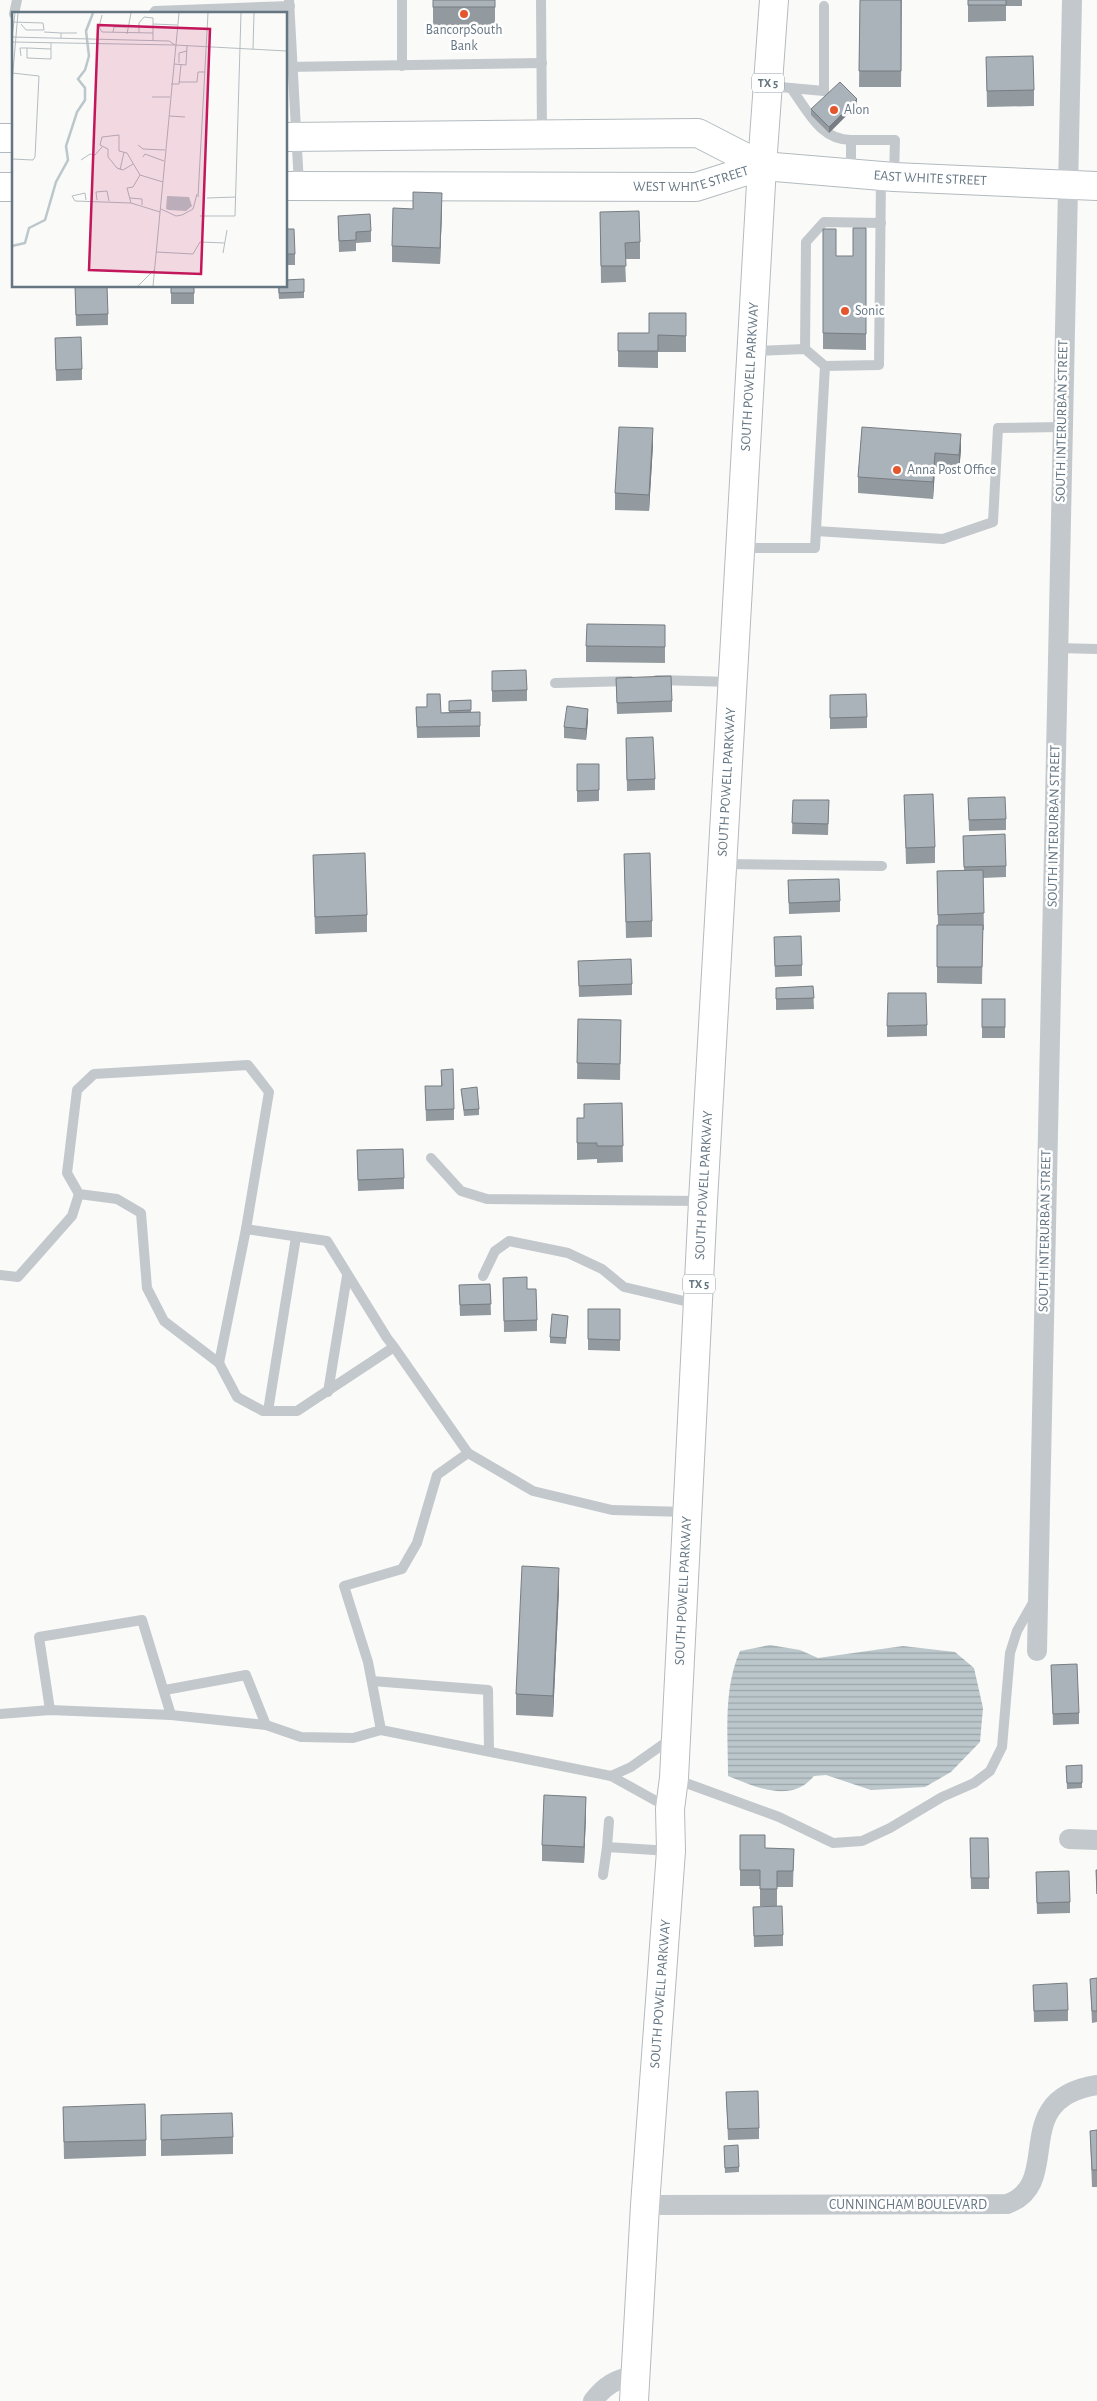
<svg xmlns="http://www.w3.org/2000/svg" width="1097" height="2401" viewBox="0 0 1097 2401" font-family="'Alegreya Sans',sans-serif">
<defs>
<pattern id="water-rules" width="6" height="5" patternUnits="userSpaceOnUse" patternTransform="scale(1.25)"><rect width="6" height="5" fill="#bbc7cb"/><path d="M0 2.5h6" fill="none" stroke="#9ca6aa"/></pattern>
</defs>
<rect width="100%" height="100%" fill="#fafaf8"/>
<path fill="url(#water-rules)" d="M770,1645L800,1650L818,1658L903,1646L955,1652L974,1668L983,1708L980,1742L951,1772L925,1787L871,1790L826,1775L814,1776C791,1804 756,1787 728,1776C728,1735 723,1689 740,1651Z"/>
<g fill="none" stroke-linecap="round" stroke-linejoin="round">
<g stroke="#b3babf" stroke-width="30">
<g id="secondary">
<path d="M286,137L698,133L762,166"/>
<path d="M0,138H14"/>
<path id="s1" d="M286,186L696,187L762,166L894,177L1097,186"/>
<path d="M0,187H14"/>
</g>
</g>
<g stroke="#b5babe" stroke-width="30">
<g id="primary">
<path id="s2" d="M634,2401L645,2205L671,1851L670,1809L674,1778L703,1201L762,166L774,0"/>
</g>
</g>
<g stroke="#c3c8cc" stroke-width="10">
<path d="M289,0L299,185"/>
<path d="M541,0L542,134"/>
<path d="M14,14L17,0"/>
<path d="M153,14L155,11L290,6"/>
<path d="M402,66V0"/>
<path d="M286,67L542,63"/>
<path d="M769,86L824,91V6"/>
<path d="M791,88C808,111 820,140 851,140V172"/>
<path d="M851,140H895L894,176"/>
<path d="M805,349L806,242L824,222L881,223"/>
<path d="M753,351L805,349L825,366L879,365L881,177"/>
<path d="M816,531L943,539L993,522L998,428L1062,427"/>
<path d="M741,548H815L825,366"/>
<path d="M1057,648L1097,649"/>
<path d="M657,680L733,682"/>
<path d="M555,683L630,681"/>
<path d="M724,864L882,866"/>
<path d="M431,1158L461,1191L487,1199L702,1201"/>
<path d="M0,1275L18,1277L72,1216L79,1194"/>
<path d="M483,1276L495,1251L509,1241L568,1253L602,1269L624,1287L697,1304"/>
<path d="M394,1347L297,1411H263L237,1397L219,1363L164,1321L147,1288L141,1213L117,1199L79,1194L67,1173L77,1090L94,1074L248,1065L269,1092L246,1229L327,1241L387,1338L394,1347L468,1453L533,1491L612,1510L686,1512"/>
<path d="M219,1363L246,1229"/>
<path d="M328,1392L347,1276"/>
<path d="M268,1411L296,1237"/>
<path d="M372,1681L488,1690L489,1751"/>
<path d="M165,1690L246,1675L266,1725"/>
<path d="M50,1710L39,1637L142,1620L171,1715"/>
<path d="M0,1714L50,1710L171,1715L266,1725L301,1737L353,1738L381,1730L611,1776L667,1807"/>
<path d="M381,1730L368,1662L344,1586L402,1569L417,1543L437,1475L468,1453"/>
<path d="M611,1776L631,1767L672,1738"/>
<path d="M675,1779L779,1817L833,1843L862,1841L890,1828L942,1797L974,1783L990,1771L1002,1747L1010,1653L1017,1631L1034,1601"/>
<path d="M609,1821L607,1847L670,1851"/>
<path d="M603,1875L607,1847"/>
</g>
<g stroke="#c3c8cc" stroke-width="20">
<path d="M1037,1651L1072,0"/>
<path d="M1069,1839L1097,1840"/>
<path d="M645,2205L1007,2204C1066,2183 1006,2099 1097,2085"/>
<path d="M593,2401C605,2385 616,2379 636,2375"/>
</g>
<use href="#secondary" stroke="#fff" stroke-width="28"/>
<use href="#primary" stroke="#fff" stroke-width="28"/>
</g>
<g fill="#929a9f">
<path d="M433,0H495V29L433,28Z"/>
<path d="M860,0H902L901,87H859Z"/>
<path d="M968,0H1022V6H1006V21L968,22Z"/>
<path d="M986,57L1034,90V106L987,107Z"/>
<path d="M857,105L829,133L811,115V109Z"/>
<path d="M442,209L440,264L392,262V246Z"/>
<path d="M600,212L640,242V259H625L626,282L601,283Z"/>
<path d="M338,216L371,231V242L356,243V251L339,252Z"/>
<path d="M866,228V350L823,349V229L836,256H853Z"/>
<path d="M286,229L295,254V265H286Z"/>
<path d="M304,279V298L279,299L278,286Z"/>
<path d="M75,286L108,314V325L76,326Z"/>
<rect x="171" y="286" width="23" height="18"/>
<path d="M686,313V352H658V368L618,367V333H649Z"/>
<path d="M55,338L82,369V380L56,381Z"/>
<path d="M862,427L961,450L959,471L935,469L933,499L858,493V477Z"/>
<path d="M653,445L649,511L615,510V493Z"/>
<path d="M665,625V663L586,662V646Z"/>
<path d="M492,671L527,690V701L492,702Z"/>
<path d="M616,678L672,701V712L617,714Z"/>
<path d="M830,695L867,717V728L830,729Z"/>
<path d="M471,700V712H480V737L417,738L416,707L441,713L449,712V701Z"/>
<path d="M588,720L586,740L564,738V727Z"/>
<path d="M626,738L655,779V790L627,791Z"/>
<path d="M577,764H599V801L577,802Z"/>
<path d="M904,795L935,847V863L906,864Z"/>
<path d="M968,798L1006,819V830L969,831Z"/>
<path d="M793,800H829L828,835L792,834Z"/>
<path d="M963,836L1006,866V877L983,878L984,930H983L982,984L937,983V925H938L937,871L964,870Z"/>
<path d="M624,854L652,921V937L626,938Z"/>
<path d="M313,855L367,915V932L315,934Z"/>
<path d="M788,880L840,901V912L789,914Z"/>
<path d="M774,937L802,965V976L775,977Z"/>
<path d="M578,961L632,984V995L579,997Z"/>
<path d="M813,986L814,1009L776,1010V988Z"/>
<rect x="982" y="999" width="23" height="39"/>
<path d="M578,1019L621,1020L620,1080L577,1079Z"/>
<path d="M927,1025V1036L887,1037V1026Z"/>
<path d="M441,1070L454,1109V1120L426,1121L425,1086H441Z"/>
<path d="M461,1089L479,1109V1115L464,1116Z"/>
<path d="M622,1103L623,1162L597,1163V1159L577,1160V1118H584Z"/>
<path d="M357,1150L404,1178V1189L358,1191Z"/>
<path d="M503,1278L537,1320V1331L504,1332Z"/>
<path d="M490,1284L491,1315L460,1316L459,1285Z"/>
<path d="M588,1309H620V1351L588,1350Z"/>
<path d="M568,1316L566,1344L550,1343V1337Z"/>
<path d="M559,1590L553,1717L516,1715V1694Z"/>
<path d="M1051,1665L1079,1713V1724L1053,1725Z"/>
<path d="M1066,1766L1082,1783V1788L1067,1789Z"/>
<path d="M586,1814L584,1863L542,1861V1845Z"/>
<path d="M740,1835L765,1848L794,1849L793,1887H777V1906H760V1886H740Z"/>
<path d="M970,1838L989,1878V1889H971Z"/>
<path d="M1036,1872L1070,1902V1913L1037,1914Z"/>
<path d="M753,1907L783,1935V1946L754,1947Z"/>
<path d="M1097,1978V2022L1092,2023L1090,1979Z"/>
<path d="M1033,1985L1068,2010V2021L1034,2022Z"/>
<path d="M726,2092L759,2128V2139L728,2140Z"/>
<path d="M63,2107L146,2140V2156L64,2159Z"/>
<path d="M161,2115L233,2137V2154L161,2156Z"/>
<path d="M1097,2130V2187H1092L1090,2131Z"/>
<path d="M724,2146L739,2167V2172L725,2173Z"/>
</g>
<g fill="#777d82">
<path d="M857,99V105L829,133V127Z"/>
<path d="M442,193V209L440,264V248Z"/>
<path d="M653,428V445L649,511V495Z"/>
<path d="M961,434V450L959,471V455Z"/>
<path d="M935,453V469L933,499V482Z"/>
<path d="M588,709V720L586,740V729Z"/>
<path d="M559,1568V1590L553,1717V1696Z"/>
<path d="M586,1797V1814L584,1863V1847Z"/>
</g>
<g fill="#aab3b9" stroke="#777d82">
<rect x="433" y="0" width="62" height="7"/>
<path d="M860,0H901V71H859Z"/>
<rect x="968" y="0" width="38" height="5"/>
<path d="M1033,56L1034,90L987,91L986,57Z"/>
<path d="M840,82L857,99L829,127L811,109Z"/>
<path d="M413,192L442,193L440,248L392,246L393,208L413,209Z"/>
<path d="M639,211L640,242L625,243L626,266H601L600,212Z"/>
<path d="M370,214L371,231L356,232V240L339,241L338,216Z"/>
<path d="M853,228H866V334L823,333V229H836V256H853Z"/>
<path d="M286,229H294L295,254H286Z"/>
<path d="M304,279V292L279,293V286H286V280Z"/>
<path d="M75,286H107L108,314L76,315Z"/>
<rect x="171" y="286" width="23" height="7"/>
<path d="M649,313H686V336L658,335V351H618V333H649Z"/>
<path d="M81,337L82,369L56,370L55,338Z"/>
<path d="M619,427L653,428L649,495L615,493Z"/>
<path d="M862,427L961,434L959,455L935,453L933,482L858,477Z"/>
<path d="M587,624L665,625V647L586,646Z"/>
<path d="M526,670L527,690L492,691V671Z"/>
<path d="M671,676L672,701L617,703L616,678Z"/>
<path d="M427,694H440L441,713L480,712V726L417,727L416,707H427Z"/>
<path d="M866,694L867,717L830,718V695Z"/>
<path d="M471,700V710L449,711V701Z"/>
<path d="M567,706L588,709L586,729L564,727Z"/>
<path d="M653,737L655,779L627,780L626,738Z"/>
<path d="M577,764H599V790L577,791Z"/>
<path d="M933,794L935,847L906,848L904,795Z"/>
<path d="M1005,797L1006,819L969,820L968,798Z"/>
<path d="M793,800H829L828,824L792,823Z"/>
<path d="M1005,834L1006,866L964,867L963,836Z"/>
<path d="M365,853L367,915L315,917L313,855Z"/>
<path d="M650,853L652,921L626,922L624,854Z"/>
<path d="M983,870L984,913L938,915L937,871Z"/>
<path d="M839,879L840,901L789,903L788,880Z"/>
<path d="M937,925H983L982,967H937Z"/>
<path d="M801,936L802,965L775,966L774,937Z"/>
<path d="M631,959L632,984L579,986L578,961Z"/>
<path d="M813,986L814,998L776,999V988Z"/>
<path d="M888,993H926L927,1025L887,1026Z"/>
<rect x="982" y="999" width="23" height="28"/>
<path d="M578,1019L621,1020L620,1064L577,1063Z"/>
<path d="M453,1069L454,1109L426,1110L425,1086H442L441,1070Z"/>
<path d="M477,1087L479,1109L464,1110L461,1089Z"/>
<path d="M622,1103L623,1146H597V1143H577V1118H584V1104Z"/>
<path d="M403,1149L404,1178L358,1180L357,1150Z"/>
<path d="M527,1277V1289H536L537,1320L504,1321L503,1278Z"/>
<path d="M490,1284L491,1304L460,1305L459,1285Z"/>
<path d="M588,1309H620V1340L588,1339Z"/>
<path d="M552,1314L568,1316L566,1338L550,1337Z"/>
<path d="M522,1566L559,1568L553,1696L516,1694Z"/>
<path d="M1077,1664L1079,1713L1053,1714L1051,1665Z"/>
<path d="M1082,1765V1783H1067L1066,1766Z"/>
<path d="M544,1795L586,1797L584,1847L542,1845Z"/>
<path d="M740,1835H765V1848L794,1849L793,1871H777V1889H760V1870H740Z"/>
<path d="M970,1838H988L989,1878H971Z"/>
<path d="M1096,1870H1097V1894Z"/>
<path d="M1069,1871L1070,1902L1037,1903L1036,1872Z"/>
<path d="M782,1906L783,1935L754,1936L753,1907Z"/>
<path d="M1097,1978V2011H1092L1090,1979Z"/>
<path d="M1067,1983L1068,2010L1034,2011L1033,1985Z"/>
<path d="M758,2091L759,2128L728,2129L726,2092Z"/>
<path d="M145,2104L146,2140L64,2142L63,2107Z"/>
<path d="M232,2113L233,2137L161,2140V2115Z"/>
<path d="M1097,2130V2170H1092L1090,2131Z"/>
<path d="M738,2145L739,2167L725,2168L724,2146Z"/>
</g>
<g fill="#e4572e" stroke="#fff" stroke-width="2">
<circle cx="464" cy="14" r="5"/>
<circle cx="834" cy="110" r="5"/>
<circle cx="845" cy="311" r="5"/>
<circle cx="897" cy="470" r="5"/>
</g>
<g text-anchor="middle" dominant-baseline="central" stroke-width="5" stroke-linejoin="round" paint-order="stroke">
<g fill="#fff" stroke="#939fa8" stroke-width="1">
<rect x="752" y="73.5" width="32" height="19" rx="4"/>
<rect x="683" y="1274.5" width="32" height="19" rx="4"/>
</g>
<g font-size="12" font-weight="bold" fill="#657683">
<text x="768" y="83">TX 5</text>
<text x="699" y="1284">TX 5</text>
</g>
<g font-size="14" fill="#657683" stroke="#fff" text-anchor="start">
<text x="464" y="30" text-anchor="middle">BancorpSouth<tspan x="464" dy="16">Bank</tspan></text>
<text x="844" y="110">Alon</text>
<text x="855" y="311">Sonic</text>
<text x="907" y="470">Anna Post Office</text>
</g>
<g font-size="14" fill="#657683" stroke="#fff">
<text stroke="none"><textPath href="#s1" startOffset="406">WEST WHITE STREET</textPath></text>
<text stroke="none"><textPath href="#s1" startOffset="648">EAST WHITE STREET</textPath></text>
<text stroke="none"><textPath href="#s2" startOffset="2028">SOUTH POWELL PARKWAY</textPath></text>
<text transform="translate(1062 421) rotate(-89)">SOUTH INTERURBAN STREET</text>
<text stroke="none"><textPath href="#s2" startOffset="1622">SOUTH POWELL PARKWAY</textPath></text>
<text transform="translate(1054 826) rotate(-89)">SOUTH INTERURBAN STREET</text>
<text stroke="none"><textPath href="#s2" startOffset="1218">SOUTH POWELL PARKWAY</textPath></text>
<text transform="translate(1045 1231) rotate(-89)">SOUTH INTERURBAN STREET</text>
<text stroke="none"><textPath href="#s2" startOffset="812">SOUTH POWELL PARKWAY</textPath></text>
<text stroke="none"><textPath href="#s2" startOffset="408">SOUTH POWELL PARKWAY</textPath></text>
<text x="908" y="2205">CUNNINGHAM BOULEVARD</text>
</g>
</g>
<g transform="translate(12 12)">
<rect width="275" height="275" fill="#fafaf8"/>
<path d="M155,184L177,185L180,194L174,199L157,198L154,197Z" fill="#bbc7cb"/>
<path fill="none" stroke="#bbc7cb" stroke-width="2.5" d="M0,234L13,231L17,216L33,208L44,170L56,148L54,134L65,100L73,88V76L66,67L73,58L77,44L74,19L81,1"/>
<path fill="none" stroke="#b5bdc2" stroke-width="1" d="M90,3L87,15L90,20L141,21M0,10L31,11L32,18H14L9,12M32,20L49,21M101,20L102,15H115M127,21V11L132,5L141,6V12L165,13M115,22L119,1M0,25L3,1M0,25L157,29L163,33M49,26V21H65M141,29V12M0,30L163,33L275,39M39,31V47L15,46V36L39,37M241,37L242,1M9,44L8,36H15M167,51V41L175,39M162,52L174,53L175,34M0,61L27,64L23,145L21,148L0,147M167,70H185L186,60H193M0,71L6,1M159,72H167L169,53M140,85H158M157,104L173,105M126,133L131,137L153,138M131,145L133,142L152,149M69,148L78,142L83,143L90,135M121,152L111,158L105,156L96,145V137L88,133L90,125L107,123V139L115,141L128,163L151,170M108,158L112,140M186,185L196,1M118,186L130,187V193M195,186L224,185M74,188L73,181L60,184L63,189L119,191L148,200M85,188L84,180L95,179L97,189M119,191L115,176L121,175L128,163M149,197L164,204L170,203L181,197L185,182M188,204H223L229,1M144,240L181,242L188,230L213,231M211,241L215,218M126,274L142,258M141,274L167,1"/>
<path fill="#c2185b" fill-opacity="0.15" stroke="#c2185b" stroke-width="2.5" d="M86,13L198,17L189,262L77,258Z"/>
<rect width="275" height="275" fill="none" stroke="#657683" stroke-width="2.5"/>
</g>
</svg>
